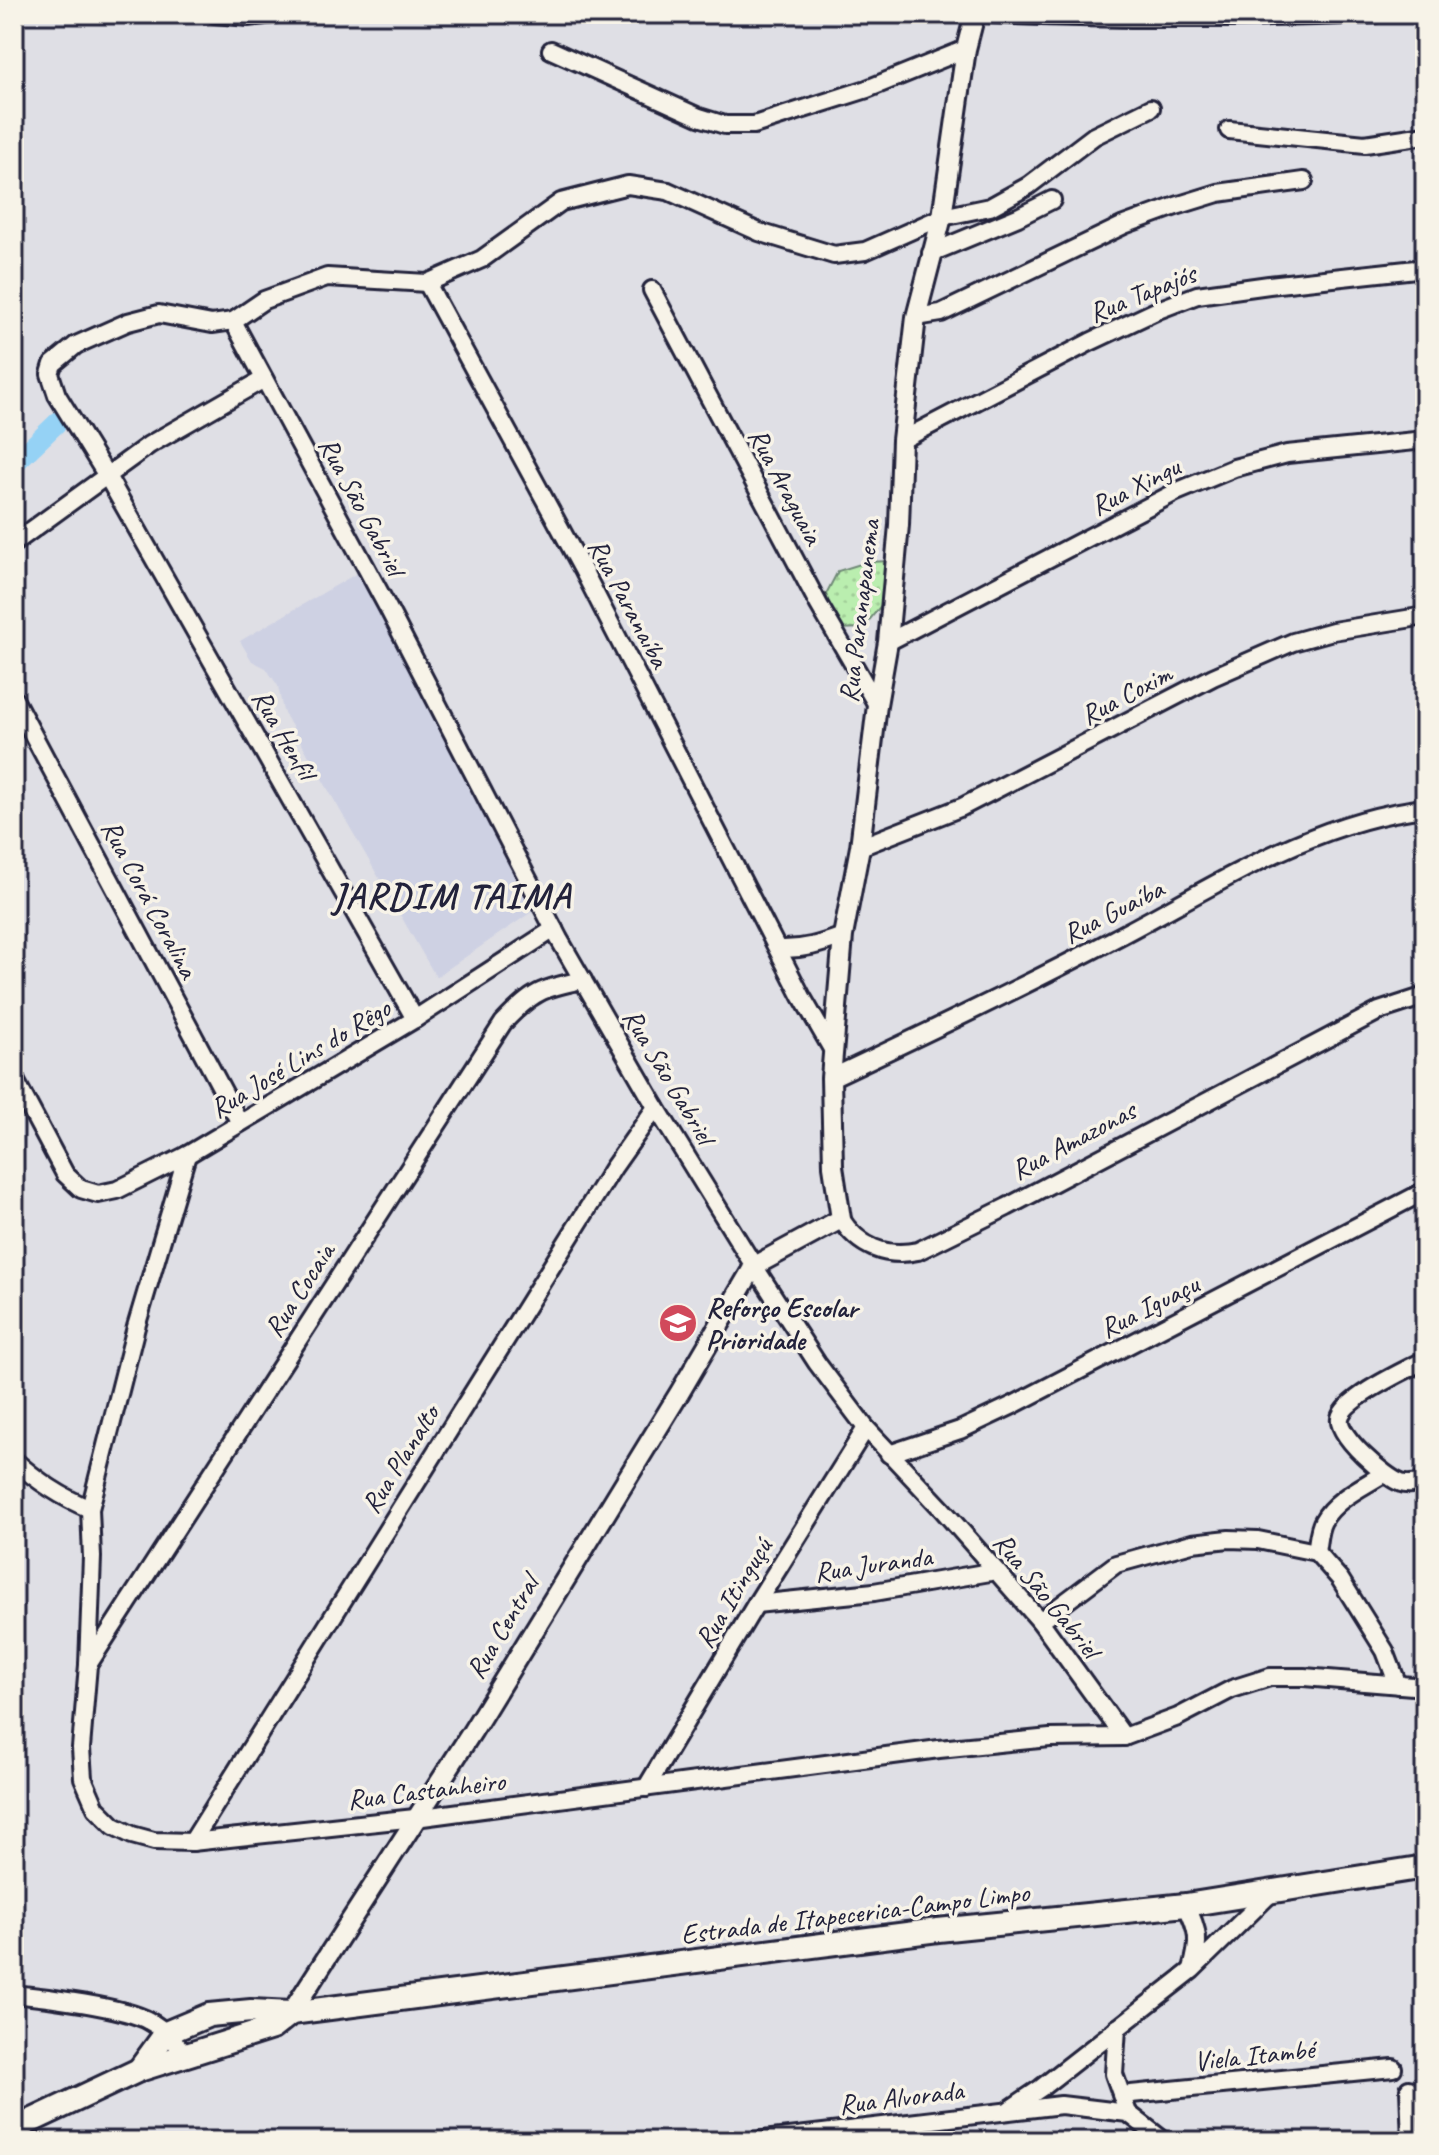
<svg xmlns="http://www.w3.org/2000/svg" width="1439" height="2155" viewBox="0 0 1439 2155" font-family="Caveat,sans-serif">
<defs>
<pattern id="park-dots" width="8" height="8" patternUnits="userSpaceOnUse" patternTransform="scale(2)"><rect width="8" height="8" fill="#baeeaf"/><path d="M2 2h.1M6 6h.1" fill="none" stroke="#a0cc97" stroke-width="1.8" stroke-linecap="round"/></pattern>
</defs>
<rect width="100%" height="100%" fill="#dfdfe5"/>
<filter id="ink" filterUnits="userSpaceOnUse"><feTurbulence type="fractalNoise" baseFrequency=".0125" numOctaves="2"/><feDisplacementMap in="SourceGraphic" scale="16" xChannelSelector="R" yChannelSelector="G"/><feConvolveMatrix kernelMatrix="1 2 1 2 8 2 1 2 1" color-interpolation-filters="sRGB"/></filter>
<g filter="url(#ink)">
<path fill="#ced1e3" d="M359,572L533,911L436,977L283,711L278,686L266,668L252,661L240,641Z"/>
<path fill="url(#park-dots)" stroke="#6e8875" stroke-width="2" d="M890,561L882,604L863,628L837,629L826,594L838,571L867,562Z"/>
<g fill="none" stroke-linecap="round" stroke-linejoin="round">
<path stroke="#95d2f5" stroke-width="20" d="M14,464L59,421"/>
<g stroke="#22223b" stroke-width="22">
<g id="minor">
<path d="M215,14L248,17L274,14"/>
<path d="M993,14C1120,20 1247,19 1374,14"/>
<path d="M551,50L699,117L725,125H754L785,115L867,89L966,49"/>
<path d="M1229,130L1365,144L1425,135"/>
<path d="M931,253L1018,217L1052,200"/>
<path d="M427,283L583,570L802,997L832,1049"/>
<path d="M652,290L819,605L877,705"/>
<path d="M916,317L941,313L1124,225L1176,206L1218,193L1304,181"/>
<path d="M233,321L388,608L559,939L656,1107L754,1266L817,1363L866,1428L942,1509L1040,1621L1124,1737"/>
<path d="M902,440L1090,342L1158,310L1197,295L1269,285L1425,268"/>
<path d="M14,543L149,445L264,379"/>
<path d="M888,642L1176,492L1234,468L1287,454L1425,440"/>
<path d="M14,699L240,1123"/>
<path d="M860,847L962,807L1213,677L1293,642L1333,631L1425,616"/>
<path d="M779,949C803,950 821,944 843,936"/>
<path d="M415,1019L107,476L57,395L50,374L53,364L76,345L128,322L159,314L212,324L233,321L264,300L327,277L427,283L482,259L561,202L628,185L668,191L759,232L834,255L865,251L942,217L990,207L1028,186L1094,136L1151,108"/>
<path d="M14,1078L65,1174L81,1189L98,1194L117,1190L187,1155L415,1019L554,929"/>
<path d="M831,1078C926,1033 1021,988 1114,939C1214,887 1311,821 1425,808"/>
<path d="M187,1155L136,1327L90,1509L92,1557L88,1665L81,1748L83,1778L96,1808L114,1826L132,1835L154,1841L192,1842L415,1818L939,1749L1050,1738L1124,1737L1178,1717L1232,1689L1270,1677H1304L1425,1687"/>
<path d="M841,1219C858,1246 885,1258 918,1251L1007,1207L1379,1011L1425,996"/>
<path d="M1425,1360C1406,1370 1344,1398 1340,1418C1336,1435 1386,1478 1401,1483C1409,1486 1417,1483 1425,1481"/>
<path d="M889,1454L960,1430L1013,1405L1425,1191"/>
<path d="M14,1460C37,1481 61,1497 90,1509"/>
<path d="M1316,1552C1318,1542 1318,1530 1323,1521C1335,1499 1363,1487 1383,1474"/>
<path d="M756,1604L874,1592L996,1571"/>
<path d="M1040,1621L1116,1564L1192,1543L1229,1539L1258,1540L1316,1552L1340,1579L1385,1651L1398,1685"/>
<path d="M88,1665L503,1023C532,992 542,988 583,980"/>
<path d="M646,1788L756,1604L866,1428"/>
<path d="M192,1842L613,1168L656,1107"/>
<path d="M1186,1905C1199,1931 1200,1941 1192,1969"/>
<path d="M14,1994C44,1997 125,2007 149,2021C164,2029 175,2042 186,2055"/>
<path d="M1117,2028L1114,2074L1128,2113L1164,2141"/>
<path d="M1409,2089L1411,2141"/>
<path d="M1121,2095L1393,2068"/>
<path d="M1010,2109L1041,2088L1192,1970L1273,1891"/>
<path d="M755,2141L1061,2105L1128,2113"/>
</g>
</g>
<g stroke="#22223b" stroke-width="24">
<path id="tertiary" d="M291,2013L472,1732L680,1392L754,1266L841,1219L833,1166L831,1078L843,936L860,847L877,705L888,642L899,525L902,440L916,317L942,217L966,49L975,14"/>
</g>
<g stroke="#22223b" stroke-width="28">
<g id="secondary">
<path d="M139,2070L166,2033L209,2015L251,2011L291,2013L938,1930L1186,1905L1425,1867"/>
<path d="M14,2129L139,2070L272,2028L291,2013"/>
</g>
</g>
<use href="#minor" stroke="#f7f3e8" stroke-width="16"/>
<use href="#tertiary" stroke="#f7f3e8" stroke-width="18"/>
<use href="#secondary" stroke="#f7f3e8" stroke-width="22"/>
</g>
</g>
<defs>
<g id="school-disc" transform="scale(2)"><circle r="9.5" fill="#d1495b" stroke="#f7f3e8"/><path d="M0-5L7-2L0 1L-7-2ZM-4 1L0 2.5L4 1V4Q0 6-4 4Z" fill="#fff"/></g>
</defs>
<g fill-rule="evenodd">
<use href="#school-disc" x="678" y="1323"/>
</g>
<g text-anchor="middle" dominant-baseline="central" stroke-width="7" stroke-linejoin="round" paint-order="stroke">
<g font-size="28" fill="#22223b" stroke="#f7f3e8">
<text transform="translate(1142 293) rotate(-22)">Rua Tapajós</text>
<text transform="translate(786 486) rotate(62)">Rua Araguaia</text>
<text transform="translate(1135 486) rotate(-27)">Rua Xingu</text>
<text transform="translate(362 506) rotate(62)">Rua São Gabriel</text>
<text transform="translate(629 603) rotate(62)">Rua Paranaíba</text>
<text transform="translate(859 611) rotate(-83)">Rua Paranapanema</text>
<text transform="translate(1126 694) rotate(-28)">Rua Coxim</text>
<text transform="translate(284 734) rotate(60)">Rua Henfil</text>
<text transform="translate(150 899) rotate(62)">Rua Corá Coralina</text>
<text transform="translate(1113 911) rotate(-27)">Rua Guaíba</text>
<text transform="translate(300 1058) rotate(-31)">Rua José Lins do Rêgo</text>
<text transform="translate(669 1076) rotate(59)">Rua São Gabriel</text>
<text transform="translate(1073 1140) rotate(-28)">Rua Amazonas</text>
<text transform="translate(299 1290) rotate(-57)">Rua Cocaia</text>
<text transform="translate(1149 1306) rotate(-27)">Rua Iguaçu</text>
<text transform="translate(400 1459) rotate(-58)">Rua Planalto</text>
<text transform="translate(873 1564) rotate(-8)">Rua Juranda</text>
<text transform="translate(733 1593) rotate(-59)">Rua Itinguçú</text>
<text transform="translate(1047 1595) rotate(51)">Rua São Gabriel</text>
<text transform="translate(502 1627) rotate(-59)">Rua Central</text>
<text transform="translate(426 1790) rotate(-7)">Rua Castanheiro</text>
<text transform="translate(855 1913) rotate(-7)">Estrada de Itapecerica-Campo Limpo</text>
<text transform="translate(1254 2055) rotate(-6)">Viela Itambé</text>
<text transform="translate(901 2097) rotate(-7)">Rua Alvorada</text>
</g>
<g font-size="28" font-weight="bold" fill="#22223b" stroke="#f7f3e8" text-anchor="start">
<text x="706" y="1307">Reforço Escolar<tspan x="706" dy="32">Prioridade</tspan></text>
</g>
<g font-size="36" font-weight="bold" letter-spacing="2" fill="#22223b" stroke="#f7f3e8">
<text x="452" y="896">JARDIM TAIMA</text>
</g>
</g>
<rect width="1439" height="2155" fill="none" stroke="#f7f3e8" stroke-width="48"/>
<rect x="24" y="24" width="1391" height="2107" fill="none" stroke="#22223b" stroke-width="3" filter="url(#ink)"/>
</svg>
